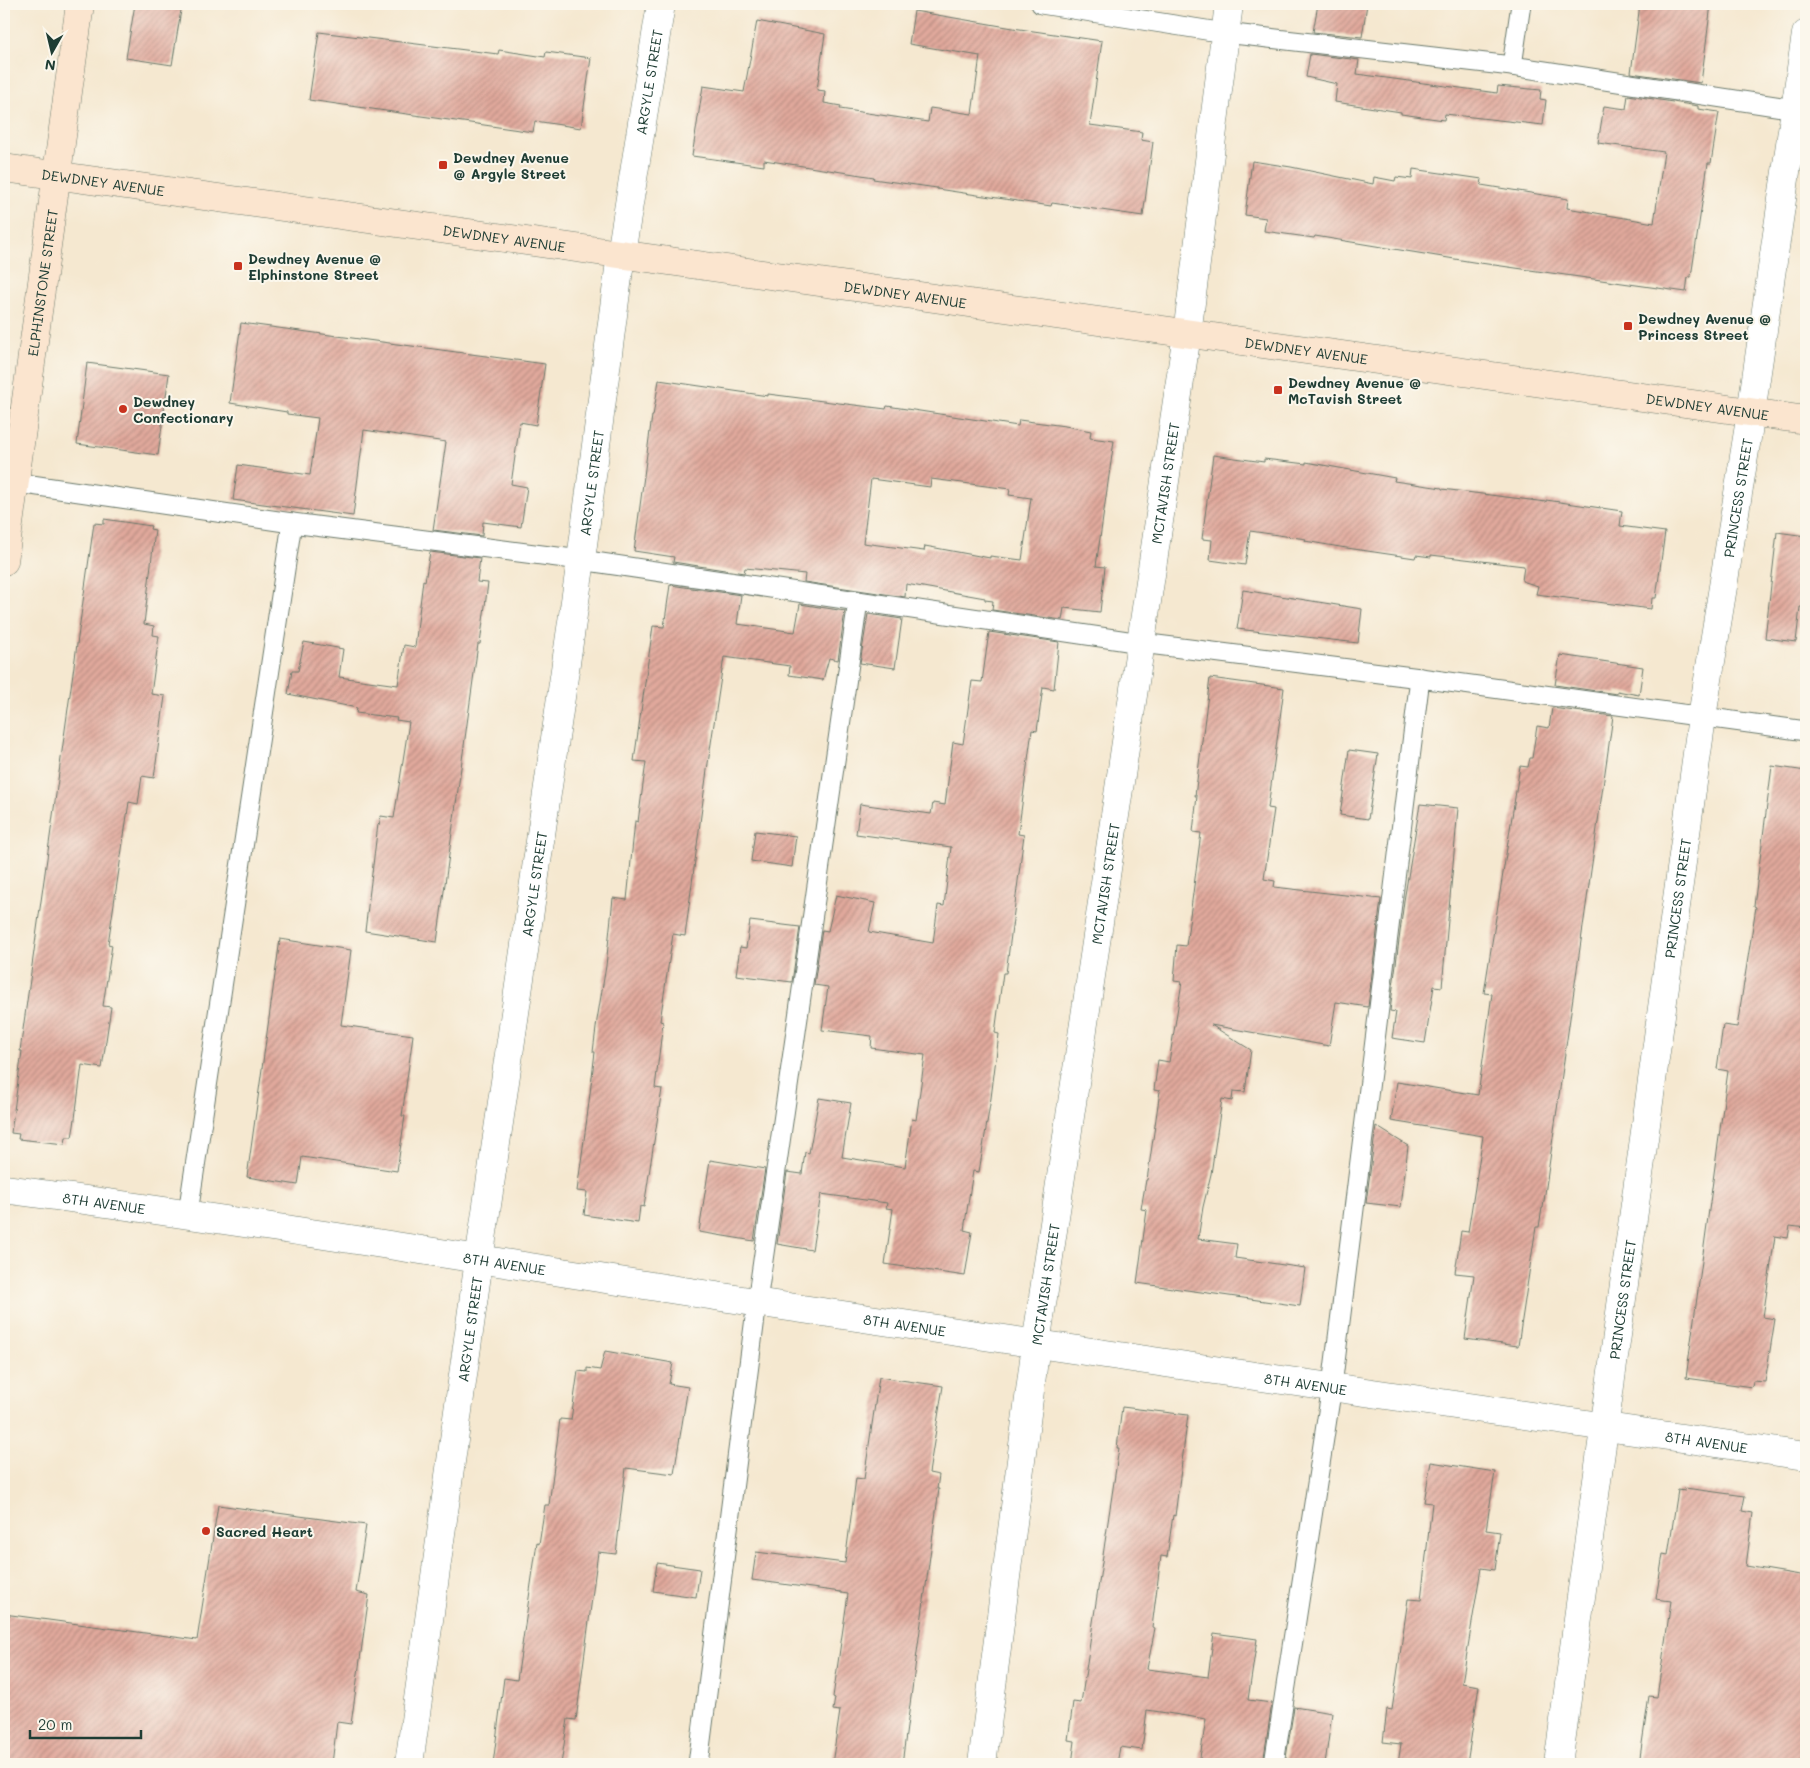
<svg xmlns="http://www.w3.org/2000/svg" width="1810" height="1768" viewBox="0 0 1810 1768" font-family="Mali,sans-serif">
<defs>
<pattern id="building-hatch" width="6" height="6" patternUnits="userSpaceOnUse" patternTransform="scale(1.25)"><rect width="6" height="6" fill="#e1a99c"/><path d="M-1 1l2-2M0 6l6-6M5 7l2-2" fill="none" stroke="#b68b80"/></pattern>
</defs>
<rect width="100%" height="100%" fill="#fbf7ec"/>
<filter id="ink" filterUnits="userSpaceOnUse"><feTurbulence type="fractalNoise" baseFrequency=".02" numOctaves="2"/><feDisplacementMap in="SourceGraphic" scale="10" xChannelSelector="R" yChannelSelector="G"/><feConvolveMatrix kernelMatrix="1 2 1 2 8 2 1 2 1" color-interpolation-filters="sRGB"/></filter>
<filter id="wash" filterUnits="userSpaceOnUse"><feTurbulence type="fractalNoise" baseFrequency=".0096" numOctaves="4" result="noise"/><feDisplacementMap in="SourceGraphic" scale="20" xChannelSelector="R" yChannelSelector="G"/><feGaussianBlur stdDeviation="1.12" result="paint"/><feColorMatrix in="noise" values="0 0 0 0 0 0 0 0 0 0 0 0 0 0 0 0 0 1.4 0 .05"/><feComposite in="paint" operator="in"/></filter>
<g filter="url(#wash)">
<rect width="100%" height="100%" fill="#f5e8d0"/>
<g id="blocks">
<g fill="url(#building-hatch)" fill-rule="evenodd">
<path d="M135,4H182L172,65L126,58Z"/>
<path d="M1318,4H1367L1362,37L1313,32Z"/>
<path d="M1640,4H1711L1701,83L1631,73Z"/>
<path d="M914,11L1013,28L1102,41L1090,125L1142,132L1141,140L1153,142L1143,216L1052,203L1051,206L937,189V188L873,179L874,177L764,160V166L692,156L703,86L744,92L757,21L825,34L817,90L825,91L824,103L841,106L840,109L928,122L930,108L972,114L980,56L909,44Z"/>
<path d="M319,32L498,54L499,50L545,57L546,52L591,58L581,128L535,121L533,132L309,100Z"/>
<path d="M1310,54L1359,60L1357,74L1497,93L1498,86L1541,90L1540,99L1546,100L1543,125L1445,114L1444,120L1401,114V112L1335,102L1337,84L1306,77Z"/>
<path d="M1628,95L1698,106V109L1719,112L1711,163H1708L1691,277H1688L1686,292L1473,262L1315,236L1314,238L1264,231L1266,218L1245,215L1252,161L1291,167L1373,184L1374,177L1395,181L1396,177L1412,179L1413,169L1482,179L1481,185L1568,199L1567,208L1654,223L1664,152L1598,143L1604,106L1626,109Z"/>
<path d="M241,323L545,364L536,425L520,422L511,484L527,487L521,527L483,522L482,536L433,530L446,442L364,430L353,516L233,500L238,465L310,475L318,418L287,414V412L230,403Z"/>
<path d="M87,363L169,374L158,455L77,444Z"/>
<path d="M659,380L768,396V394L886,409L887,406L1018,426L1019,420L1065,426L1091,431L1090,438L1114,441L1096,566L1105,567L1100,612L1064,608L1062,620L992,610L993,601L985,600V598L906,584L905,597L804,582L805,574L745,568L744,573L673,562L674,557L634,551L652,416H653ZM871,479L930,487L931,479L1010,489L1009,495L1031,498L1022,560L990,556V558L925,546L924,551L863,543Z"/>
<path d="M1213,455L1264,462V459L1306,464V462L1395,478L1394,481L1442,488V489L1546,502V500L1622,511L1620,526L1665,532L1656,598H1652L1651,609L1536,594L1538,586L1522,581L1524,566L1431,555V557L1416,555L1415,558L1340,547L1305,541L1306,539L1250,531L1245,565L1210,560L1212,540L1202,539Z"/>
<path d="M104,519L151,526L150,529L155,530L144,624L154,626L153,635L159,636L151,694L165,696L154,778L142,776L138,804L129,802L108,944L112,945L103,1006L111,1007L102,1068L82,1065L74,1126L72,1137H66L65,1144L18,1139L19,1134L11,1133L22,1051H20L94,523L104,524Z"/>
<path d="M1777,532L1806,536V607H1800L1796,642L1765,638Z"/>
<path d="M430,552L480,558L477,582L488,583L480,644H478L437,942L365,931L378,824L379,825L381,816L394,818L409,722L396,720L397,718L356,713L357,708L288,694L292,671H298L304,642L343,649L339,677L398,685L404,645L415,647L423,580L425,581Z"/>
<path d="M670,585L741,595L737,624L795,632L800,604L845,611L838,660L829,658L823,680L789,675L790,666L724,657L707,770L685,936L673,934L660,1021L663,1022L655,1088L662,1089L644,1207L640,1206L638,1223L584,1215L587,1192L577,1191L587,1118L595,1052H593L597,1020L606,966L613,898L627,900L635,821L638,822L646,762L634,761L653,626L664,627Z"/>
<path d="M1243,590L1362,609L1358,643L1237,629Z"/>
<path d="M868,614L902,619L895,668L860,663Z"/>
<path d="M989,632L1059,642L1054,689L1043,687L1037,731L1032,730L1018,834L1024,835L1006,973H1003L995,1033L999,1034L991,1098L979,1172L973,1171L964,1230L972,1232L965,1276L885,1264L893,1209L886,1208L887,1203L821,1194L812,1250L777,1244L787,1172L802,1174L805,1152L809,1153L819,1098L851,1103L842,1157L905,1167L912,1119L916,1120L925,1055L871,1048L872,1036L822,1030L828,987L814,985L822,930L828,931L836,895L875,903L869,932L933,943L938,905L944,906L951,847L856,834L860,804L931,814L933,803L945,805L953,742L963,744L972,681L982,682Z"/>
<path d="M1560,655L1643,667L1639,695L1617,691V694L1555,685Z"/>
<path d="M1210,678L1284,688L1268,808L1274,809L1264,879L1275,881L1274,887L1381,899L1368,1007L1336,1002L1329,1046L1211,1025L1251,1050L1245,1092L1233,1091L1232,1101L1222,1099L1211,1174L1203,1207L1198,1239L1237,1244L1235,1258L1305,1268L1300,1306L1137,1283L1147,1210L1141,1209L1146,1180H1147L1160,1091L1154,1090L1158,1060L1169,1062L1182,982L1174,981L1177,945L1186,946L1201,833L1193,832L1197,796H1195Z"/>
<path d="M1552,708L1613,716L1543,1208H1542L1539,1227H1536L1518,1346L1465,1339L1474,1275L1455,1273L1461,1231L1468,1232L1483,1136L1391,1121L1397,1082L1478,1095L1492,994L1484,993L1520,766L1528,767L1530,758H1532L1537,726L1549,728Z"/>
<path d="M1349,750L1378,754L1368,819L1340,815Z"/>
<path d="M1772,766L1806,771V1228L1790,1226L1788,1238L1775,1236L1763,1317L1775,1319L1765,1382L1753,1381L1752,1387L1686,1378L1728,1071L1717,1069L1723,1025L1737,1027L1756,907L1754,906Z"/>
<path d="M1420,804L1458,808L1442,987L1434,986L1425,1043L1392,1038L1396,1012L1390,1011L1404,901Z"/>
<path d="M755,831L796,836L792,867L751,861Z"/>
<path d="M750,921L800,927L792,982L736,975L740,947L746,948Z"/>
<path d="M280,939L351,950L341,1025L413,1035L402,1116H405L397,1171L302,1157L298,1185L247,1177Z"/>
<path d="M1376,1126L1408,1146L1401,1207L1366,1203Z"/>
<path d="M710,1160L765,1169L754,1241L699,1232Z"/>
<path d="M605,1351L673,1363L669,1384L688,1387L674,1474L626,1468L616,1554L598,1552L576,1720L568,1719L561,1764H493L504,1678L517,1680L537,1543L539,1544L545,1505H549L560,1419L571,1420L578,1371L587,1372V1368L600,1370Z"/>
<path d="M879,1377L943,1386L929,1473L939,1475L937,1489H939L902,1764H832L840,1711L833,1710L835,1698L833,1697L848,1594L841,1593V1592L752,1580L756,1552L845,1563L856,1478L864,1479Z"/>
<path d="M1122,1407L1188,1415L1175,1516L1173,1515L1167,1557L1161,1556L1152,1627L1155,1628L1147,1669L1208,1677L1214,1633L1257,1639L1248,1700L1272,1703L1263,1764H1199L1206,1719L1147,1710L1142,1750L1120,1747L1117,1764H1072L1075,1741L1068,1740L1073,1702L1081,1703L1119,1448H1117Z"/>
<path d="M1431,1462L1495,1472L1486,1530L1500,1532L1495,1570L1481,1568L1462,1683L1479,1686L1467,1764H1398L1401,1744L1383,1742L1387,1709L1392,1710L1408,1599L1421,1600L1432,1503L1424,1502Z"/>
<path d="M1685,1488L1745,1496L1742,1511L1753,1513L1746,1566L1806,1576V1764H1639L1649,1696L1657,1697L1671,1601L1656,1599L1663,1554L1668,1555L1678,1490L1685,1491Z"/>
<path d="M218,1505L366,1525L356,1592L369,1595L351,1724L337,1722L332,1764H4V1614L197,1640Z"/>
<path d="M657,1563L700,1569L696,1597L653,1591Z"/>
<path d="M1294,1707L1332,1713L1325,1764H1285Z"/>
</g>
</g>
</g>
<g filter="url(#ink)">
<use href="#blocks" fill-opacity="0" stroke="#6a796b" stroke-width="1"/>
<g fill="none" stroke-linecap="round" stroke-linejoin="round">
<g stroke="#6a796b" stroke-width="21">
<g id="lane">
<path d="M1041,4L1225,33L1512,66L1795,109"/>
<path d="M1512,66L1521,4"/>
<path d="M4,481L292,523L581,560L1141,643L1420,678L1806,731"/>
<path d="M188,1213L292,523"/>
<path d="M698,1764L757,1302L858,601"/>
<path d="M1274,1764L1332,1386L1420,678"/>
</g>
</g>
<g stroke="#6a796b" stroke-width="29">
<g id="street">
<path id="s1" d="M4,1189C255,1222 505,1264 755,1302C1105,1355 1456,1405 1806,1456"/>
<path id="s2" d="M409,1764L479,1260L581,560L621,254L661,4"/>
<path id="s3" d="M982,1764L1036,1344L1187,334L1229,4"/>
<path id="s4" d="M1558,1764L1702,717L1751,413L1806,34"/>
</g>
</g>
<g stroke="#6a796b" stroke-width="29">
<g id="secondary">
<path id="s5" d="M4,168L1806,420"/>
<path id="s6" d="M4,561L80,4"/>
</g>
</g>
<use href="#lane" stroke="#fff" stroke-width="19"/>
<use href="#street" stroke="#fff" stroke-width="28"/>
<use href="#secondary" stroke="#fbe5cf" stroke-width="28"/>
</g>
</g>
<g fill="#c8321e" stroke="#fbf7ec" stroke-width="2">
<rect x="438" y="160" width="10" height="10" rx="2.5"/>
<rect x="233" y="261" width="10" height="10" rx="2.5"/>
<rect x="1623" y="321" width="10" height="10" rx="2.5"/>
<rect x="1273" y="385" width="10" height="10" rx="2.5"/>
<circle cx="123" cy="409" r="5"/>
<circle cx="206" cy="1531" r="5"/>
</g>
<g text-anchor="middle" dominant-baseline="central" stroke-width="4" stroke-linejoin="round" paint-order="stroke">
<g font-size="14" fill="#1f3d34" stroke="#fbf7ec">
<text stroke="none"><textPath href="#s2" startOffset="1699">ARGYLE STREET</textPath></text>
<text stroke="none"><textPath href="#s5" startOffset="100">DEWDNEY AVENUE</textPath></text>
<text stroke="none"><textPath href="#s5" startOffset="505">DEWDNEY AVENUE</textPath></text>
<text stroke="none"><textPath href="#s6" startOffset="281">ELPHINSTONE STREET</textPath></text>
<text stroke="none"><textPath href="#s5" startOffset="910">DEWDNEY AVENUE</textPath></text>
<text stroke="none"><textPath href="#s5" startOffset="1315">DEWDNEY AVENUE</textPath></text>
<text stroke="none"><textPath href="#s5" startOffset="1720">DEWDNEY AVENUE</textPath></text>
<text stroke="none"><textPath href="#s2" startOffset="1294">ARGYLE STREET</textPath></text>
<text stroke="none"><textPath href="#s3" startOffset="1294">MCTAVISH STREET</textPath></text>
<text stroke="none"><textPath href="#s4" startOffset="1279">PRINCESS STREET</textPath></text>
<text stroke="none"><textPath href="#s2" startOffset="889">ARGYLE STREET</textPath></text>
<text stroke="none"><textPath href="#s3" startOffset="889">MCTAVISH STREET</textPath></text>
<text stroke="none"><textPath href="#s4" startOffset="874">PRINCESS STREET</textPath></text>
<text stroke="none"><textPath href="#s1" startOffset="101">8TH AVENUE</textPath></text>
<text stroke="none"><textPath href="#s1" startOffset="506">8TH AVENUE</textPath></text>
<text stroke="none"><textPath href="#s3" startOffset="484">MCTAVISH STREET</textPath></text>
<text stroke="none"><textPath href="#s4" startOffset="469">PRINCESS STREET</textPath></text>
<text stroke="none"><textPath href="#s1" startOffset="911">8TH AVENUE</textPath></text>
<text stroke="none"><textPath href="#s2" startOffset="439">ARGYLE STREET</textPath></text>
<text stroke="none"><textPath href="#s1" startOffset="1316">8TH AVENUE</textPath></text>
<text stroke="none"><textPath href="#s1" startOffset="1721">8TH AVENUE</textPath></text>
</g>
<g font-size="14" font-weight="bold" fill="#1f3d34" stroke="#fbf7ec" text-anchor="start">
<text x="453" y="157">Dewdney Avenue<tspan x="453" dy="16">@ Argyle Street</tspan></text>
<text x="248" y="258">Dewdney Avenue @<tspan x="248" dy="16">Elphinstone Street</tspan></text>
<text x="1638" y="318">Dewdney Avenue @<tspan x="1638" dy="16">Princess Street</tspan></text>
<text x="1288" y="382">Dewdney Avenue @<tspan x="1288" dy="16">McTavish Street</tspan></text>
<text x="133" y="401">Dewdney<tspan x="133" dy="16">Confectionary</tspan></text>
<text x="216" y="1531">Sacred Heart</text>
</g>
</g>
<rect width="1810" height="1768" fill="none" stroke="#fbf7ec" stroke-width="20"/>
<g transform="translate(52 52) rotate(188)" stroke="#fbf7ec" stroke-width="4" paint-order="stroke">
<path d="M0-4L9 19L0 12L-9 19Z" fill="#1f3d34"/>
<text y="-8" font-size="14" font-weight="bold" text-anchor="middle" fill="#1f3d34">N</text>
</g>
<path d="M30 1730v8h111v-8" fill="none" stroke="#1f3d34" stroke-width="2.5"/>
<text x="38" y="1730" font-size="15" fill="#1f3d34" stroke="#fbf7ec" stroke-width="4" paint-order="stroke">20 m</text>
</svg>
